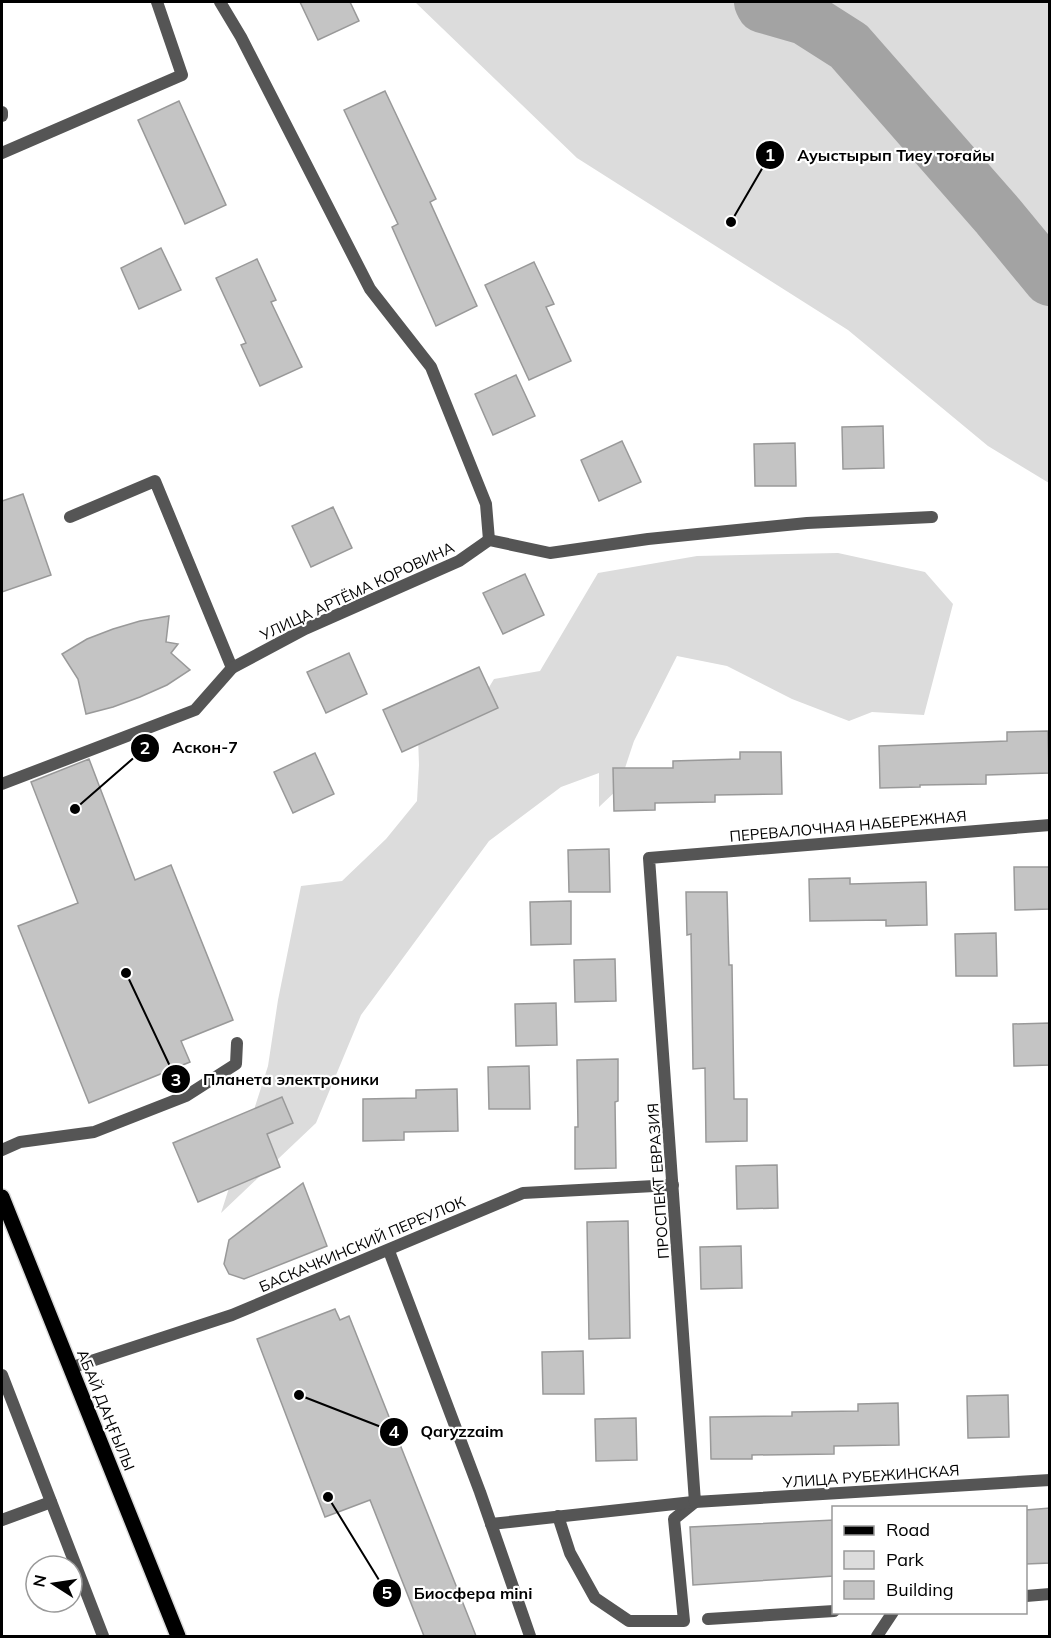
<svg xmlns="http://www.w3.org/2000/svg" width="1051" height="1638" viewBox="0 0 1051 1638" font-family="Mulish,sans-serif">
<rect width="100%" height="100%" fill="#fff"/>
<g fill="#dcdcdc">
<path d="M415,2H1049V483L988,446L848,330L577,158Z"/>
<path d="M838,553L925,572L953,604L924,715L872,712L849,721L792,699L727,666L677,656L634,741L618,789L599,807V773L561,787L489,841L361,1015L316,1123L221,1213L268,1066L278,1000L301,886L342,881L386,839L417,801L419,765L418,736L468,722L494,679L540,671L598,573L697,556Z"/>
</g>
<g fill="none" stroke-linecap="round" stroke-linejoin="round">
<path stroke="#a3a3a3" stroke-width="54" d="M761,2L763,6L805,18L849,46L998,216L1050,279"/>
</g>
<g fill="#c4c4c4" stroke="#999" stroke-width="1.5">
<path d="M300,2H350L359,21L318,40Z"/>
<path d="M385,91L436,199L430,202L477,306L436,326L392,227L398,224L344,110Z"/>
<path d="M179,101L226,205L185,224L138,120Z"/>
<path d="M161,248L181,290L139,309L121,268Z"/>
<path d="M257,259L276,300L271,302L302,367L260,386L241,345L246,343L216,278Z"/>
<path d="M534,262L554,304L546,307L571,361L529,380L485,285Z"/>
<path d="M516,375L535,416L493,435L475,394Z"/>
<path d="M883,426L884,468L843,469L842,427Z"/>
<path d="M622,441L641,482L599,501L581,460Z"/>
<path d="M795,443L796,486H755L754,444Z"/>
<path d="M23,494L51,575L2,592V501Z"/>
<path d="M333,507L352,548L311,567L292,526Z"/>
<path d="M525,574L544,615L503,634L483,593Z"/>
<path d="M169,616L166,642L178,644L171,653L190,670L167,685L140,697L113,707L86,714L78,679L62,654L87,639L113,629L140,621Z"/>
<path d="M349,653L367,694L326,713L307,672Z"/>
<path d="M479,667L498,708L402,752L383,710Z"/>
<path d="M1048,731L1049,773L986,775V784L920,785V787L880,788L879,746L1007,741V732Z"/>
<path d="M740,752H781L782,794L715,795V802L655,803V810L614,811L613,768H673V761L740,759Z"/>
<path d="M315,753L334,794L293,813L274,772Z"/>
<path d="M89,759L135,880L171,865L233,1020L181,1041L190,1062L89,1103L18,926L78,903L31,782Z"/>
<path d="M609,849L610,892H569L568,850Z"/>
<path d="M1014,867H1050V909L1015,910Z"/>
<path d="M850,878V884L926,882L927,925L886,926V920L810,921L809,879Z"/>
<path d="M686,892H727L729,965H732L734,1099H747V1141L706,1142L705,1068L693,1069L691,934L687,935Z"/>
<path d="M571,901V944L531,945L530,902Z"/>
<path d="M996,933L997,976H956L955,934Z"/>
<path d="M615,959L616,1001L575,1002L574,960Z"/>
<path d="M556,1003L557,1045L516,1046L515,1004Z"/>
<path d="M1050,1023V1065L1014,1066L1013,1024Z"/>
<path d="M618,1059V1101L615,1102L616,1168L575,1169V1127H578L577,1060Z"/>
<path d="M529,1066L530,1109H489L488,1067Z"/>
<path d="M457,1089L458,1131L404,1132V1140L363,1141V1099L416,1098V1090Z"/>
<path d="M282,1097L293,1123L267,1134L280,1167L198,1202L173,1143Z"/>
<path d="M777,1165L778,1208L737,1209L736,1166Z"/>
<path d="M303,1183L327,1246L244,1279L229,1274L224,1264L229,1240Z"/>
<path d="M628,1221L630,1338L589,1339L587,1222Z"/>
<path d="M741,1246L742,1288L701,1289L700,1247Z"/>
<path d="M335,1309L340,1320L349,1316L476,1636H424L370,1500L325,1517L257,1339Z"/>
<path d="M583,1351L584,1394H543L542,1352Z"/>
<path d="M1008,1395L1009,1437L968,1438L967,1396Z"/>
<path d="M898,1403L899,1445L834,1446V1454L752,1455V1459H711L710,1417L792,1416V1412L858,1411V1404Z"/>
<path d="M636,1418L637,1460L596,1461L595,1419Z"/>
<path d="M1050,1508V1563L1026,1564V1510Z"/>
<path d="M834,1520V1576L693,1585L690,1527Z"/>
</g>
<g fill="none" stroke-linecap="round" stroke-linejoin="round">
<g stroke="#dbdbdb" stroke-width="18">
<path id="primary" d="M2,1197L178,1636"/>
</g>
<g stroke="#555" stroke-width="12">
<path d="M70,517L155,481L232,668"/>
<path d="M2,1150L20,1142L94,1132L186,1096L236,1064L237,1043"/>
<path d="M389,1251L480,1492L530,1636"/>
<path d="M2,1375L103,1636"/>
<path d="M558,1516L570,1553L595,1598L629,1621H684L674,1519L695,1502"/>
<path d="M2,1520L51,1502"/>
<path d="M491,1524L693,1502"/>
<path d="M1026,1596L1050,1594"/>
<path d="M708,1619L834,1611"/>
<path d="M877,1636L893,1612"/>
</g>
<g stroke="#555" stroke-width="12">
<path d="M220,2L241,37L370,289L431,367L486,504L489,540"/>
<path d="M2,112V116"/>
<path d="M2,153L182,75L157,2"/>
<path d="M2,784L195,710L232,668L305,629L459,561L489,540L550,553L648,539L807,523L932,517"/>
<path d="M1050,825L649,858L695,1502L1050,1480"/>
<path d="M70,1368L232,1315L523,1193L673,1185"/>
</g>
<use href="#primary" stroke="#000" stroke-width="15"/>
</g>
<g text-anchor="middle" dominant-baseline="central" stroke-width="4.5" stroke-linejoin="round" paint-order="stroke">
<g font-size="15" fill="#000" stroke="#fff">
<text transform="translate(357 591) rotate(-25)">УЛИЦА АРТЁМА КОРОВИНА</text>
<text transform="translate(848 826) rotate(-5)">ПЕРЕВАЛОЧНАЯ НАБЕРЕЖНАЯ</text>
<text transform="translate(658 1181) rotate(-94)">ПРОСПЕКТ ЕВРАЗИЯ</text>
<text transform="translate(362 1244) rotate(-23)">БАСКАЧКИНСКИЙ ПЕРЕУЛОК</text>
<text transform="translate(106 1410) rotate(68)">АБАЙ ДАҢҒЫЛЫ</text>
<text transform="translate(871 1476) rotate(-4)">УЛИЦА РУБЕЖИНСКАЯ</text>
</g>
</g>
<path fill="none" stroke="#000" stroke-width="2" d="M731 222L770 155M75 809L145 748M126 973L176 1079M299 1395L394 1432M328 1497L387 1593"/>
<g fill="#000" stroke="#fff" stroke-width="2">
<circle cx="731" cy="222" r="6"/>
<circle cx="75" cy="809" r="6"/>
<circle cx="126" cy="973" r="6"/>
<circle cx="299" cy="1395" r="6"/>
<circle cx="328" cy="1497" r="6"/>
<circle cx="770" cy="155" r="15"/>
<circle cx="145" cy="748" r="15"/>
<circle cx="176" cy="1079" r="15"/>
<circle cx="394" cy="1432" r="15"/>
<circle cx="387" cy="1593" r="15"/>
</g>
<g font-size="18" text-anchor="middle" font-weight="bold" fill="#fff">
<text x="770" y="161">1</text>
<text x="145" y="754">2</text>
<text x="176" y="1086">3</text>
<text x="394" y="1438">4</text>
<text x="387" y="1599">5</text>
</g>
<g font-size="16" text-anchor="middle" font-weight="bold" fill="#000" stroke="#fff" stroke-width="4.5" stroke-linejoin="round" paint-order="stroke">
<text x="896" y="161">Ауыстырып Тиеу тоғайы</text>
<text x="205" y="753">Аскон-7</text>
<text x="291" y="1085">Планета электроники</text>
<text x="462" y="1437">Qaryzzaim</text>
<text x="473" y="1599">Биосфера mini</text>
</g>
<rect width="1051" height="1638" fill="none" stroke="#000000" stroke-width="6"/>
<rect x="832" y="1506" width="195" height="108" fill="#ffffff" stroke="#999999" stroke-width="1.5"/>
<rect x="844" y="1526" width="30" height="9" fill="#000000" stroke="#999999" stroke-width="1.5"/>
<text x="886" y="1536" font-size="18" fill="#000000">Road</text>
<rect x="844" y="1551" width="30" height="18" fill="#dcdcdc" stroke="#999999" stroke-width="1.5"/>
<text x="886" y="1566" font-size="18" fill="#000000">Park</text>
<rect x="844" y="1581" width="30" height="18" fill="#c4c4c4" stroke="#999999" stroke-width="1.5"/>
<text x="886" y="1596" font-size="18" fill="#000000">Building</text>
<g transform="translate(54 1584) rotate(282)"><circle r="28" fill="#ffffff" stroke="#999999" stroke-width="1.5"/>
<path d="M0-4.5L10 22L0 15L-10 22Z" fill="#000000"/>
<text y="-9" font-size="16" font-weight="bold" text-anchor="middle" fill="#000000">N</text>
</g>
</svg>
